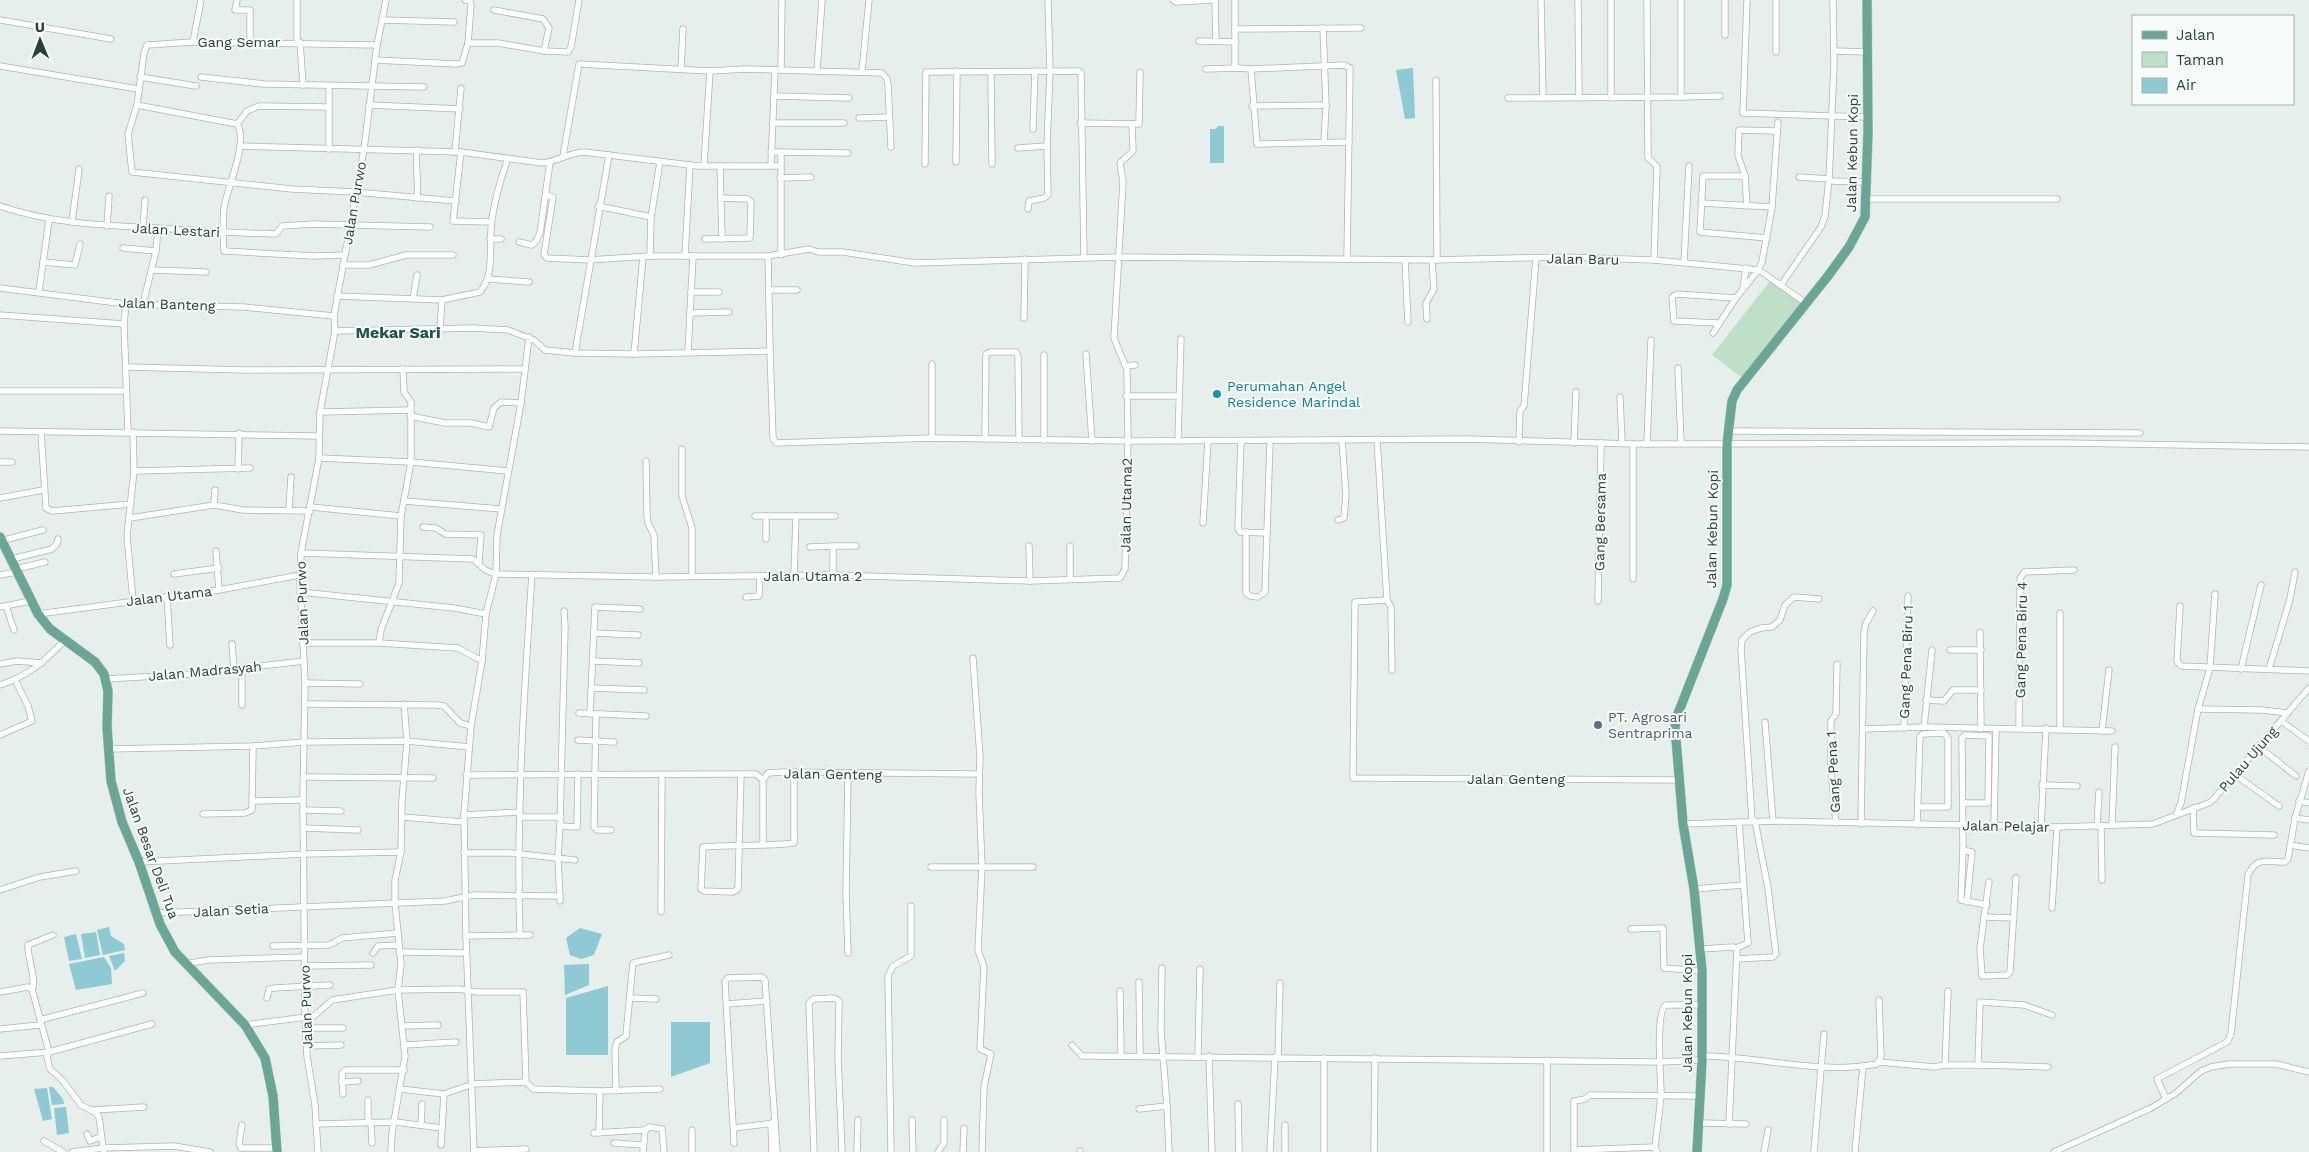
<svg xmlns="http://www.w3.org/2000/svg" width="2309" height="1152" viewBox="0 0 2309 1152" font-family="'Work Sans',sans-serif">
<rect width="100%" height="100%" fill="#e6efeb"/>
<path fill="#bfe0c8" d="M1771,280L1801,304L1742,378L1712,355Z"/>
<g fill="#8ec9d4">
<path d="M1413,68L1415,118L1405,119L1396,70Z"/>
<path d="M1218,126H1224V163H1210V129H1215Z"/>
<path d="M109,927L111,936L124,944L125,950L103,955L97,930Z"/>
<path d="M580,928L602,934L594,955L581,959L570,955L566,938Z"/>
<path d="M96,932L100,955L85,958L81,934Z"/>
<path d="M76,934L82,959L69,961L64,937Z"/>
<path d="M124,953L125,961L115,971L109,956Z"/>
<path d="M104,957L111,968L112,984L76,990L69,964Z"/>
<path d="M589,964V985L565,995L564,965Z"/>
<path d="M608,986V1055H566V998Z"/>
<path d="M671,1022H710V1063L671,1077Z"/>
<path d="M49,1087H53L63,1099L64,1104L52,1105Z"/>
<path d="M47,1088L52,1119L43,1121L34,1089Z"/>
<path d="M66,1107L69,1133L57,1135L54,1108Z"/>
</g>
<g fill="none" stroke-linecap="round" stroke-linejoin="round">
<g stroke="#a8b8b2" stroke-width="7">
<g id="minor">
<path d="M237,0L235,10H250V42"/>
<path d="M1173,0L1176,2L1215,0"/>
<path d="M1215,0L1216,41"/>
<path d="M1235,0V66L1238,68L1251,69L1257,144L1349,142"/>
<path d="M1541,0L1543,98"/>
<path d="M1578,0L1579,98"/>
<path d="M1611,0V98"/>
<path d="M1647,0L1648,158L1657,166L1654,260"/>
<path d="M1725,0V35"/>
<path d="M1747,0L1743,113L1867,117"/>
<path d="M494,10L543,19L549,28L544,51"/>
<path d="M0,20L111,39"/>
<path d="M382,20L454,22"/>
<path d="M1323,28L1326,105L1324,142"/>
<path d="M1235,29L1361,28"/>
<path d="M1199,41L1236,42"/>
<path d="M193,42L201,0"/>
<path d="M297,42V0"/>
<path d="M300,42L303,85"/>
<path d="M468,43H498L544,51L568,52L571,47L579,0"/>
<path d="M377,45L193,42L147,45L144,53L137,105L128,134L132,172L292,189L355,192L456,201"/>
<path d="M1834,51L1867,52"/>
<path d="M1776,52V0"/>
<path d="M375,60L456,64L462,63L468,43L471,5L470,1L465,0"/>
<path d="M0,66L138,89"/>
<path d="M681,69L683,29"/>
<path d="M1206,69L1238,68"/>
<path d="M1251,69L1344,65L1350,68L1347,259"/>
<path d="M781,70L782,0"/>
<path d="M817,71L822,0"/>
<path d="M862,71L869,0"/>
<path d="M991,72L992,164"/>
<path d="M140,77L196,86"/>
<path d="M201,77L264,84L424,87"/>
<path d="M1436,80L1437,260"/>
<path d="M774,96L849,98"/>
<path d="M1681,97L1720,96"/>
<path d="M1508,98L1681,97V0"/>
<path d="M137,105L237,124"/>
<path d="M369,105L460,109"/>
<path d="M1252,106L1326,105"/>
<path d="M859,118L889,117"/>
<path d="M773,123H844"/>
<path d="M1080,123L1139,124L1140,72"/>
<path d="M237,124C249,141 227,188 224,208C223,217 223,242 224,251L313,256L345,255"/>
<path d="M237,124L247,111L259,106L328,107"/>
<path d="M1033,129L1035,71"/>
<path d="M240,146L461,152L542,163C557,162 568,153 584,152L698,166H780"/>
<path d="M1018,148L1047,146L1050,71L1048,0"/>
<path d="M329,149V86"/>
<path d="M417,150C415,167 419,181 417,198"/>
<path d="M455,152L461,88"/>
<path d="M461,152L453,221L491,222"/>
<path d="M771,152L848,153"/>
<path d="M781,152V255"/>
<path d="M563,156L579,64L710,71L746,69L882,73L887,79L888,85L891,147"/>
<path d="M956,162L957,71"/>
<path d="M925,164L926,72L1079,71L1081,73L1084,257"/>
<path d="M704,165L710,71"/>
<path d="M720,165L722,239"/>
<path d="M771,165L775,70"/>
<path d="M1745,176H1703L1700,232L1767,238"/>
<path d="M1799,177L1829,179"/>
<path d="M780,178L811,177"/>
<path d="M1829,181L1868,182"/>
<path d="M546,195L553,197L544,255L547,258L589,260L650,256H768L809,249L818,252H843L915,263L1120,257L1432,260L1562,257L1654,260L1759,270L1807,304"/>
<path d="M1867,199H2057"/>
<path d="M1701,203L1772,207"/>
<path d="M0,206C54,224 101,225 158,228C197,231 236,233 276,234L282,226L313,224L430,227"/>
<path d="M598,206L651,217"/>
<path d="M1747,206L1745,176L1738,155L1739,130L1777,131"/>
<path d="M1028,209L1029,201L1044,198L1048,195L1047,146"/>
<path d="M72,222L79,169"/>
<path d="M107,226L109,196"/>
<path d="M143,228L145,200"/>
<path d="M490,239H501"/>
<path d="M705,239L750,238L751,202L748,199L721,198"/>
<path d="M519,242L532,245L536,241L540,233L550,162"/>
<path d="M123,248L156,251"/>
<path d="M650,256L651,217L660,162"/>
<path d="M685,256L690,165"/>
<path d="M768,256L770,351"/>
<path d="M1405,260L1408,322"/>
<path d="M43,262L75,265L80,244"/>
<path d="M1684,262L1689,166"/>
<path d="M343,265H369L406,255H453"/>
<path d="M152,270L206,272"/>
<path d="M488,279L529,282"/>
<path d="M1781,285L1821,227L1825,216L1829,179L1834,64L1833,0"/>
<path d="M0,288L126,304L243,307L334,316"/>
<path d="M1743,288L1746,268"/>
<path d="M769,290H797"/>
<path d="M39,291L49,220"/>
<path d="M691,292H719"/>
<path d="M337,296L442,300L480,292C496,273 488,243 492,219C495,198 501,178 508,158"/>
<path d="M413,299L417,275"/>
<path d="M126,304L124,324L128,431"/>
<path d="M143,304L156,251L158,228"/>
<path d="M690,313L729,312"/>
<path d="M0,315L124,324"/>
<path d="M1024,318L1025,259"/>
<path d="M1427,319L1426,303L1434,289L1432,260"/>
<path d="M1718,323L1674,321L1672,297L1677,294L1736,298"/>
<path d="M440,329L442,300"/>
<path d="M335,331L473,328L508,330L534,340L545,350L575,353L634,354L770,351L773,438L776,443L932,438L1128,441L1468,439L1633,444L2064,443L2309,447"/>
<path d="M1713,333L1736,298L1757,272L1762,262L1772,207L1778,122"/>
<path d="M688,352L693,256"/>
<path d="M575,353L609,155"/>
<path d="M634,354L643,257"/>
<path d="M1086,354L1092,441"/>
<path d="M1044,355V440"/>
<path d="M1126,366L1135,365"/>
<path d="M127,367L245,370L524,369"/>
<path d="M1678,368L1681,443"/>
<path d="M0,391H126"/>
<path d="M1126,396H1178"/>
<path d="M1620,397L1622,443"/>
<path d="M320,412L410,410"/>
<path d="M410,416L445,423H471L489,427L494,408L501,402L521,403"/>
<path d="M0,431L318,436"/>
<path d="M1729,431L2140,433"/>
<path d="M41,432L46,508L52,511L131,504"/>
<path d="M133,432L134,471L127,536L133,600"/>
<path d="M932,438V364"/>
<path d="M985,439L986,354L990,352H1016L1018,356L1019,440"/>
<path d="M1377,439L1387,600L1391,607L1392,670"/>
<path d="M1178,440L1181,339"/>
<path d="M1241,441L1238,529L1240,532L1267,533"/>
<path d="M1519,442L1520,411L1524,406L1536,258"/>
<path d="M1574,443L1576,392"/>
<path d="M1633,444V579"/>
<path d="M1647,444L1651,340"/>
<path d="M682,449V496L692,528V575"/>
<path d="M319,458L411,462L508,471"/>
<path d="M646,461L647,516L648,523L654,535L656,577"/>
<path d="M0,462H12"/>
<path d="M238,469L239,433"/>
<path d="M134,471L250,468"/>
<path d="M0,498L43,490"/>
<path d="M404,501L501,509"/>
<path d="M214,505L215,490"/>
<path d="M311,507L401,516"/>
<path d="M289,510L291,477"/>
<path d="M755,516H835"/>
<path d="M130,518L214,505L243,510L310,511"/>
<path d="M1338,520L1344,518L1346,495L1342,440"/>
<path d="M1203,523L1208,441"/>
<path d="M423,527L436,528L445,534L481,535L479,563"/>
<path d="M1246,532V593L1250,596L1258,597L1265,592L1270,441"/>
<path d="M766,539V516"/>
<path d="M0,541L43,530"/>
<path d="M1029,546L1030,581"/>
<path d="M810,547L833,546"/>
<path d="M216,551L219,590"/>
<path d="M301,553L473,559L485,570L496,574L656,577L833,575L1030,581L1120,578L1125,569L1128,441L1127,370L1114,338L1123,182L1120,163L1133,151L1132,124"/>
<path d="M12,559L52,549L57,544L58,539"/>
<path d="M16,569L45,562"/>
<path d="M174,574L219,568"/>
<path d="M0,575L17,572"/>
<path d="M833,575V546H856"/>
<path d="M794,576L796,516"/>
<path d="M1070,579V546"/>
<path d="M300,592L454,608L486,614"/>
<path d="M167,597L170,645"/>
<path d="M746,597L759,596L760,576"/>
<path d="M1387,600L1355,602L1353,778L1679,780"/>
<path d="M1598,601L1601,443"/>
<path d="M6,606L14,630"/>
<path d="M2180,606L2177,661L2181,666L2309,671"/>
<path d="M0,607L30,601"/>
<path d="M38,614L219,590L300,575"/>
<path d="M1980,632L1981,729"/>
<path d="M594,633L638,635"/>
<path d="M303,643H379L458,648L482,661"/>
<path d="M379,643L381,630L399,583L401,516L411,462V402L404,392L403,369"/>
<path d="M232,644L234,669"/>
<path d="M1950,650H1981"/>
<path d="M973,658L980,757L979,793L982,867L978,950L984,967L980,1049L991,1054L984,1087L982,1152"/>
<path d="M593,661L639,663"/>
<path d="M0,664L17,661L42,663"/>
<path d="M2241,669L2261,585"/>
<path d="M2269,669L2290,599L2295,572"/>
<path d="M106,679L191,674L304,661"/>
<path d="M305,683L360,684"/>
<path d="M0,685C28,676 44,662 64,641"/>
<path d="M592,688L644,690"/>
<path d="M1926,700L1944,701L1953,690H1981"/>
<path d="M305,704L437,705L444,706L460,723L471,726"/>
<path d="M242,705V668"/>
<path d="M2198,709L2262,710L2288,713"/>
<path d="M579,713L646,716"/>
<path d="M590,714L595,607L640,609"/>
<path d="M596,714L594,827L597,830H611"/>
<path d="M2281,721L2309,741"/>
<path d="M1765,722L1773,821"/>
<path d="M1924,727L1932,650"/>
<path d="M1904,728L1908,596"/>
<path d="M2019,728L2020,579L2024,572L2074,570"/>
<path d="M1863,729L1924,727L2112,731"/>
<path d="M2060,729V613"/>
<path d="M2102,731L2109,670"/>
<path d="M0,735L32,721L28,706L15,680"/>
<path d="M578,740L614,742"/>
<path d="M2258,746L2296,776"/>
<path d="M108,749L253,746L304,742L407,741L469,747"/>
<path d="M2234,774L2279,806"/>
<path d="M466,775L749,774H756L763,780L768,773L783,772L979,774"/>
<path d="M741,775L738,889L733,892L704,891L701,889L703,847C733,844 764,847 794,843V773"/>
<path d="M304,777L433,778"/>
<path d="M763,780V843"/>
<path d="M2042,785L2077,786"/>
<path d="M253,801L303,800"/>
<path d="M2299,801L2309,803"/>
<path d="M1963,803H1988L1989,736L1965,735L1962,738L1963,850L1961,900L1987,905"/>
<path d="M2193,808L2194,833L2274,835"/>
<path d="M303,810L341,811"/>
<path d="M203,814L245,813L252,810L253,746"/>
<path d="M464,815L471,726L482,661L486,614L496,574L497,535L521,403L529,337"/>
<path d="M2176,815L2181,803L2198,709L2210,668L2215,594"/>
<path d="M402,817L463,822"/>
<path d="M520,817H561"/>
<path d="M2295,818L2309,820"/>
<path d="M1752,821L1741,649L1742,640L1750,632L1761,628L1772,627L1780,620L1785,605L1794,597L1819,599"/>
<path d="M1836,823L1831,769V721L1836,714L1837,664"/>
<path d="M1683,824L1773,821L2057,827L2153,824L2211,802L2309,688"/>
<path d="M1861,824L1864,632L1866,623L1873,611"/>
<path d="M1917,825L1920,736L1923,734L1944,733L1948,738V807H1918"/>
<path d="M560,826L577,827L578,774"/>
<path d="M1994,826L1996,729"/>
<path d="M2041,826L2046,728"/>
<path d="M2097,826L2099,792"/>
<path d="M2101,826L2102,880"/>
<path d="M2112,826L2115,747"/>
<path d="M304,828L358,830"/>
<path d="M2290,845L2309,848"/>
<path d="M1963,850L1972,852L1967,902"/>
<path d="M464,853H511L575,860"/>
<path d="M139,862L305,854L401,852"/>
<path d="M931,867H1033"/>
<path d="M1989,882L1984,917L2014,918"/>
<path d="M1694,889L1743,885"/>
<path d="M0,890L40,877L76,871"/>
<path d="M560,901L558,857L560,826L565,627L564,611"/>
<path d="M2052,908L2057,827"/>
<path d="M661,912L662,775"/>
<path d="M157,913L445,901L474,895L560,896"/>
<path d="M1984,917L1980,949L1982,976L2007,975L2010,972L2016,878"/>
<path d="M1631,929L1663,928L1664,968L1702,971"/>
<path d="M466,936L464,815L520,812"/>
<path d="M520,936C516,815 524,695 532,574"/>
<path d="M273,946L329,945L342,938L398,933"/>
<path d="M1736,948L1748,943L1739,822"/>
<path d="M1700,949L1734,947L1737,950L1729,1124"/>
<path d="M399,952L466,953"/>
<path d="M373,953L378,946L399,945"/>
<path d="M848,953L846,893L848,774"/>
<path d="M1737,959L1773,957L1776,954L1768,888L1755,821"/>
<path d="M185,964L208,960L304,957"/>
<path d="M304,966L371,965"/>
<path d="M1162,968L1161,1031L1167,1106"/>
<path d="M1139,982L1140,1055"/>
<path d="M32,989L49,1052L47,1057L50,1069L63,1081L81,1105L96,1113L99,1117L103,1148L174,1146L210,1152"/>
<path d="M32,989C37,980 27,957 28,945L53,935"/>
<path d="M1120,991L1121,1056"/>
<path d="M0,992L28,987L32,989"/>
<path d="M267,998L269,989L274,988L330,985"/>
<path d="M631,998L656,999"/>
<path d="M727,1004L767,1001"/>
<path d="M40,1020L143,993"/>
<path d="M245,1025L314,1016L332,1000L398,990L459,989L476,992H523L526,1082"/>
<path d="M404,1026L438,1025"/>
<path d="M306,1028H343"/>
<path d="M0,1029L40,1025"/>
<path d="M405,1045L456,1042"/>
<path d="M1072,1045L1082,1056H1087L1661,1062L1702,1060"/>
<path d="M307,1046L341,1045"/>
<path d="M0,1056L49,1052L152,1024"/>
<path d="M1198,1056L1200,969"/>
<path d="M1209,1056L1212,1152"/>
<path d="M1702,1056C1760,1056 1819,1075 1877,1064L1881,1056L1879,1000"/>
<path d="M1278,1057L1280,983"/>
<path d="M1547,1060V1152"/>
<path d="M1880,1062L1934,1067L1945,1065H1978L2048,1067"/>
<path d="M1945,1065L1948,991"/>
<path d="M1978,1065L1980,1002L2024,1005L2052,1015"/>
<path d="M342,1082L358,1081"/>
<path d="M472,1084L526,1082L533,1089L600,1091L660,1089"/>
<path d="M400,1089L444,1094"/>
<path d="M616,1091L615,1050L617,1042L626,1036L633,963L669,955"/>
<path d="M343,1094L342,1073L346,1070H404"/>
<path d="M2166,1099L2157,1079L2227,1042L2231,1034L2248,875C2257,856 2266,862 2285,862L2288,859L2295,818L2309,771"/>
<path d="M1238,1104L1239,1152"/>
<path d="M1139,1109L1167,1106L1169,1152"/>
<path d="M93,1110L144,1107"/>
<path d="M912,1120L913,1152"/>
<path d="M368,1122V1100"/>
<path d="M371,1122L372,1143"/>
<path d="M771,1123L772,1152"/>
<path d="M1700,1123L1746,1124"/>
<path d="M316,1124L395,1122L442,1128"/>
<path d="M242,1125L239,1144L241,1148H277"/>
<path d="M421,1125L422,1104"/>
<path d="M734,1128L775,1123"/>
<path d="M692,1130V1152"/>
<path d="M594,1133L645,1130"/>
<path d="M599,1133L600,1091"/>
<path d="M87,1134L90,1141L100,1137"/>
<path d="M44,1141L63,1152"/>
<path d="M614,1143L643,1145"/>
<path d="M734,1143L725,981L728,978L762,977L765,980L777,1152"/>
<path d="M441,1145L444,1094L467,1086"/>
<path d="M1655,1147C1657,1129 1660,1111 1661,1093C1661,1078 1655,1011 1666,1005H1702"/>
<path d="M474,1151L526,1149"/>
<path d="M1080,1151V1152"/>
<path d="M72,1152L103,1148L104,1152"/>
<path d="M318,1152L315,1105L307,1056L305,1017L303,800L305,683L300,582L301,553L319,458L320,412L335,331L334,316L364,149L377,45L386,0"/>
<path d="M391,1152L392,1133L405,1056L398,990L401,964L395,903V880L401,852L402,801L407,741L404,704"/>
<path d="M474,1152L466,936L530,935"/>
<path d="M643,1152L645,1130L649,1127L662,1129L664,1152"/>
<path d="M814,1152L809,1003L813,999L834,998L839,1001L838,1056L842,1152"/>
<path d="M857,1152L858,1120"/>
<path d="M891,1152L888,976L893,966L911,956V906"/>
<path d="M938,1152L944,1143V1120"/>
<path d="M963,1152L964,1128"/>
<path d="M1270,1152L1275,1057"/>
<path d="M1285,1152V1125"/>
<path d="M1324,1152V1058"/>
<path d="M1374,1152L1375,1058"/>
<path d="M1657,1152L1654,1147L1574,1150V1101L1585,1099L1590,1095L1700,1096"/>
<path d="M1764,1152L1768,1130"/>
<path d="M1814,1152L1824,1034"/>
<path d="M1855,1152L1863,1066"/>
<path d="M2054,1152L2151,1108L2176,1093L2201,1071L2211,1067L2229,1064H2276L2309,1072"/>
</g>
</g>
<g stroke="#c2cac8" stroke-width="10">
<g id="primary">
<path d="M0,537L38,614L50,629L95,662L104,674L108,691L107,727L111,781L122,822L139,862L160,924L175,952L245,1025L265,1058L273,1096L277,1152"/>
<path d="M1697,1152L1702,1060V971L1694,889L1683,824L1675,727L1677,716L1723,599L1727,585V444L1732,401L1737,390L1828,276L1849,247L1865,217L1868,132L1867,0"/>
</g>
</g>
<use href="#minor" stroke="#fff" stroke-width="5.5"/>
<use href="#primary" stroke="#6aa596" stroke-width="9"/>
</g>
<circle fill="#0f9aa8" stroke="#f7fbf9" stroke-width="2" cx="1217" cy="394" r="5"/>
<circle fill="#5c6f8a" stroke="#f7fbf9" stroke-width="2" cx="1598" cy="725" r="5"/>
<g text-anchor="middle" dominant-baseline="central" stroke-width="4" stroke-linejoin="round" paint-order="stroke">
<g font-size="14" fill="#24423a" stroke="#f7fbf9">
<text x="239" y="42">Gang Semar</text>
<text transform="translate(1852 153) rotate(-89)">Jalan Kebun Kopi</text>
<text transform="translate(354 203) rotate(-80)">Jalan Purwo</text>
<text transform="translate(176 230) rotate(3)">Jalan Lestari</text>
<text transform="translate(1583 259) rotate(1)">Jalan Baru</text>
<text transform="translate(167 304) rotate(2)">Jalan Banteng</text>
<text transform="translate(1126 505) rotate(-89)">Jalan Utama2</text>
<text transform="translate(1600 522) rotate(-89)">Gang Bersama</text>
<text transform="translate(1712 529) rotate(-89)">Jalan Kebun Kopi</text>
<text x="813" y="576">Jalan Utama 2</text>
<text transform="translate(169 596) rotate(-7)">Jalan Utama</text>
<text transform="translate(302 603) rotate(-92)">Jalan Purwo</text>
<text transform="translate(2021 640) rotate(-89)">Gang Pena Biru 4</text>
<text transform="translate(1906 662) rotate(-88)">Gang Pena Biru 1</text>
<text transform="translate(205 671) rotate(-5)">Jalan Madrasyah</text>
<text transform="translate(2248 759) rotate(-49)">Pulau Ujung</text>
<text transform="translate(1833 772) rotate(-93)">Gang Pena 1</text>
<text transform="translate(833 774) rotate(1)">Jalan Genteng</text>
<text x="1516" y="779">Jalan Genteng</text>
<text transform="translate(2006 826) rotate(1)">Jalan Pelajar</text>
<text transform="translate(151 853) rotate(70)">Jalan Besar Deli Tua</text>
<text transform="translate(231 910) rotate(-3)">Jalan Setia</text>
<text transform="translate(306 1007) rotate(-92)">Jalan Purwo</text>
<text transform="translate(1687 1013) rotate(-90)">Jalan Kebun Kopi</text>
</g>
<g font-size="14" fill="#0d838f" stroke="#f7fbf9" text-anchor="start">
<text x="1227" y="386">Perumahan Angel<tspan x="1227" dy="16">Residence Marindal</tspan></text>
</g>
<g font-size="14" fill="#4e5e75" stroke="#f7fbf9" text-anchor="start">
<text x="1608" y="717">PT. Agrosari<tspan x="1608" dy="16">Sentraprima</tspan></text>
</g>
<g font-size="16" font-weight="bold" fill="#1f5548" stroke="#f7fbf9">
<text x="398" y="332">Mekar Sari</text>
</g>
</g>
<rect x="2132" y="15" width="162" height="90" fill="#f7fbf9" stroke="#a3b1ad"/>
<rect x="2142" y="31" width="25" height="8" fill="#6aa596" stroke="#a3b1ad"/>
<text x="2176" y="40" font-size="15" fill="#24423a">Jalan</text>
<rect x="2142" y="52" width="25" height="15" fill="#bfe0c8" stroke="#a3b1ad"/>
<text x="2176" y="65" font-size="15" fill="#24423a">Taman</text>
<rect x="2142" y="78" width="25" height="15" fill="#8ec9d4" stroke="#a3b1ad"/>
<text x="2176" y="90" font-size="15" fill="#24423a">Air</text>
<g transform="translate(40 40) rotate(359)" stroke="#f7fbf9" stroke-width="4" paint-order="stroke">
<path d="M0-4L9 19L0 12L-9 19Z" fill="#24423a"/>
<text y="-8" font-size="14" font-weight="bold" text-anchor="middle" fill="#24423a">U</text>
</g>
</svg>
